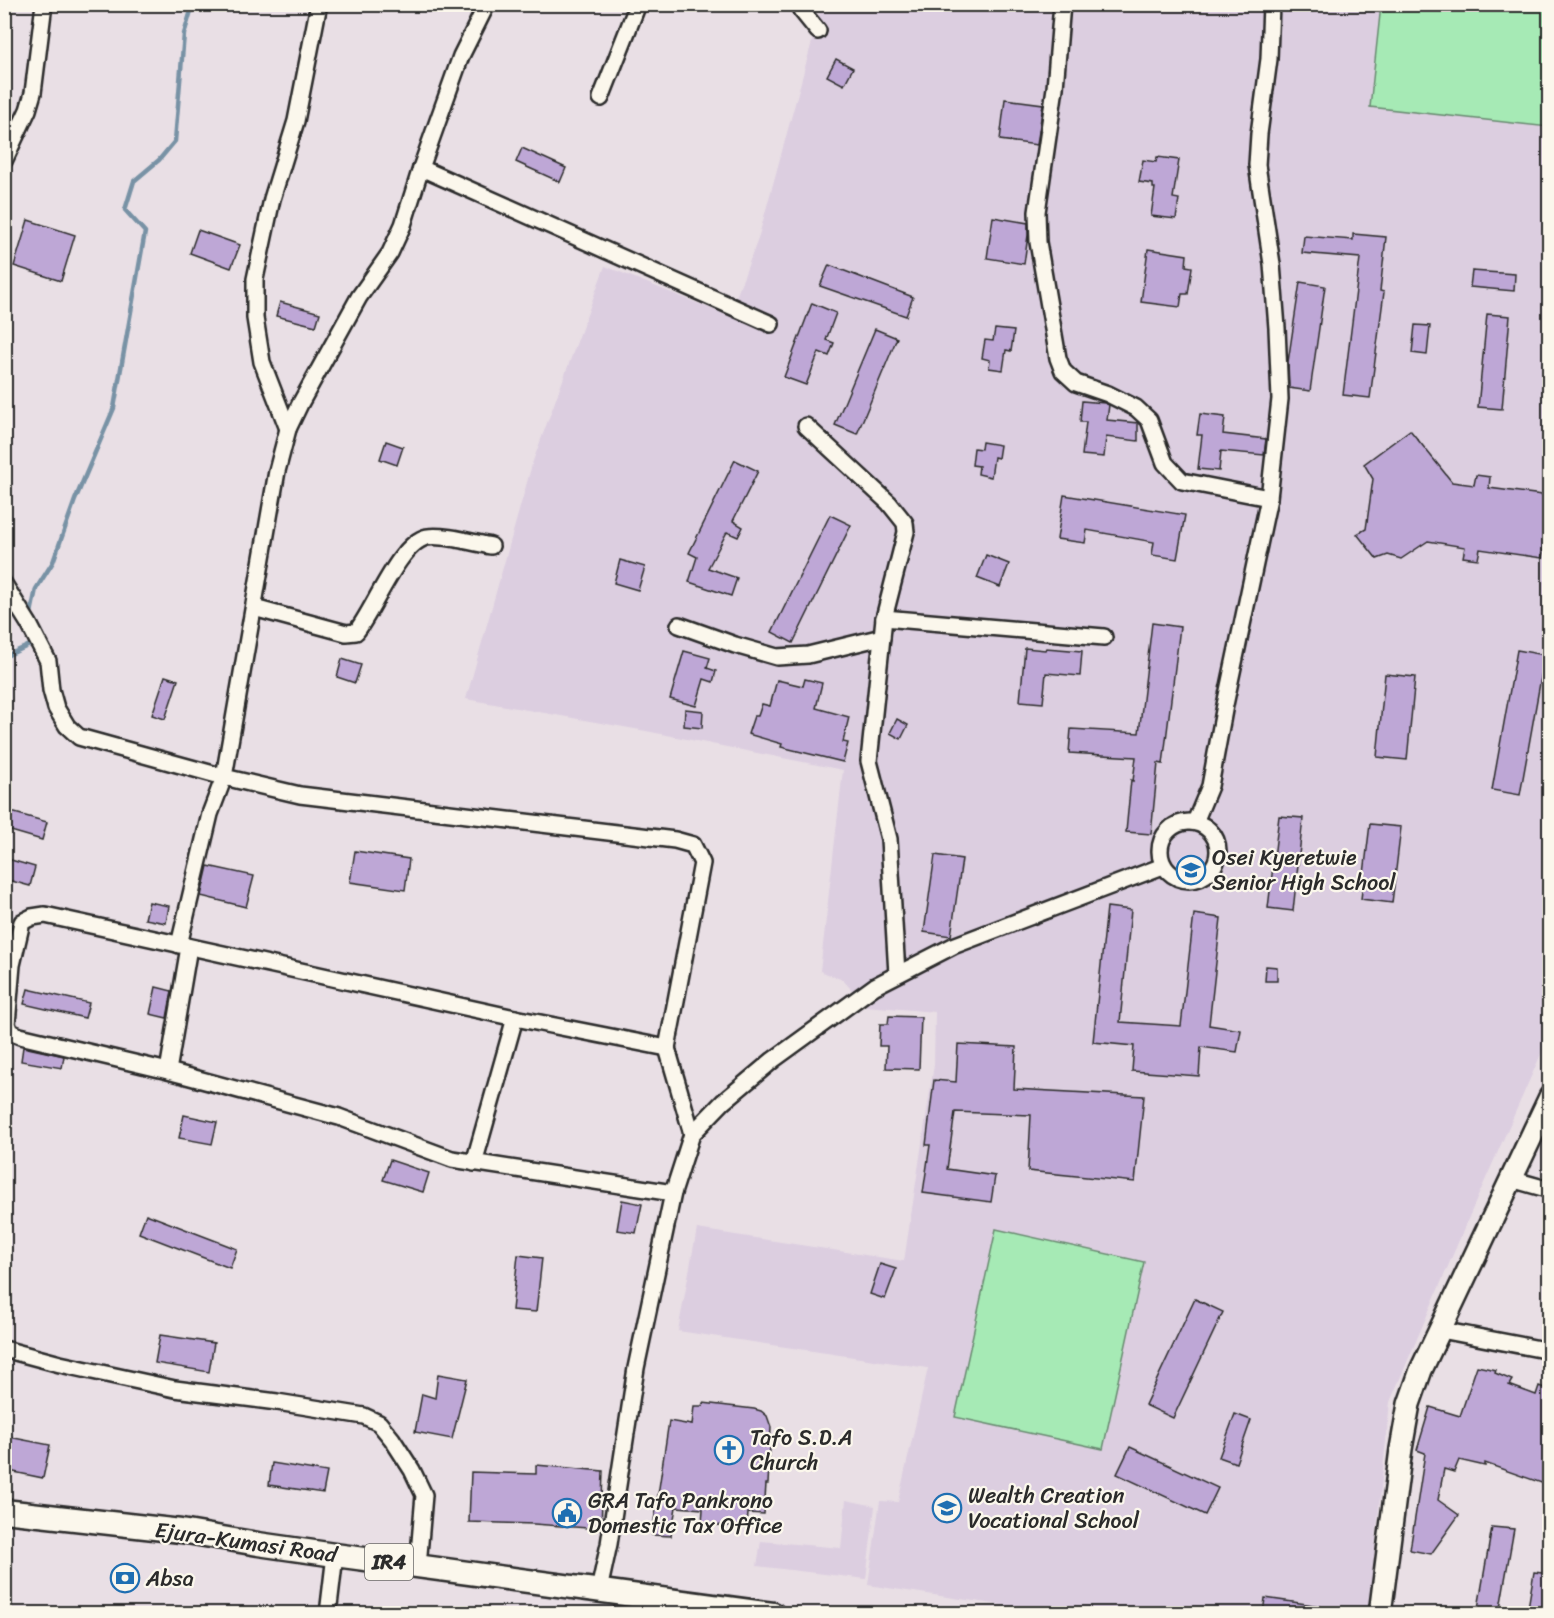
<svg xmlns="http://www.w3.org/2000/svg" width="1554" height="1618" viewBox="0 0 1554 1618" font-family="Sriracha,sans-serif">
<rect width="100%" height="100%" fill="#e9dfe5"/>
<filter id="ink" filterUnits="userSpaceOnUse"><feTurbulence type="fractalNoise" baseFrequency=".0167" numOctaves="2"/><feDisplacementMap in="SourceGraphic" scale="12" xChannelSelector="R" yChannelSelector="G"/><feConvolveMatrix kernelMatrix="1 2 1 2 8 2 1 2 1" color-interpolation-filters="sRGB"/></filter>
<g filter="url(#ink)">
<g fill="#dccee0">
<path d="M822,5H1549V1036L1472,1210L1390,1402L1368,1613H1053L868,1585L880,1501L898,1502L928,1368L678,1331L697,1229L904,1261L934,1065L935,1012L866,1006L843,980L820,971L843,770L646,731L466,699L533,461L605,266L729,316L758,239Z"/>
<path d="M846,1500L875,1506L866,1579L757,1566L761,1541L841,1548Z"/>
</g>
<g fill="#a6eab5" stroke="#688a70" stroke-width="1.5">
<path d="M1381,5H1549V127L1370,107Z"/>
<path d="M996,1229L1144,1262L1103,1449L955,1417Z"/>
</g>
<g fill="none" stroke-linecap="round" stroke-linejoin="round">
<g stroke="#7892a5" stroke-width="4.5">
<path d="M30,618L36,589L53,562L75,500L114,408L145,232L125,210L134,181L159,160L175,141L184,34L193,4"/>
<path d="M4,657L34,643"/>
</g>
</g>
<g fill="#bea7d6" stroke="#2b2b2b" stroke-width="1.5">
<path d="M836,59L853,68L844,85L827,76Z"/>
<path d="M1005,99L1043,104L1037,145L1000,140Z"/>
<path d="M522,148L566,168L560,182L516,162Z"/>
<path d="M1157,157L1179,160L1173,198L1179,199L1176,219L1151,216L1155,188H1153V184L1139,182L1143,160L1156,162Z"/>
<path d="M993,217L1028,223V235L1024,264L987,258Z"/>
<path d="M28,220L75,235L61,281L14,266Z"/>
<path d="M198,230L240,245L231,268L190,253Z"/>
<path d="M1353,234L1386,237L1380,291L1384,292L1370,398L1343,395L1360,258L1302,253L1304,236L1353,240Z"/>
<path d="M1148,249L1187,255L1186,266L1192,267L1188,294H1182L1180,307L1141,302Z"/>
<path d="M829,265L913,297L906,316L820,286Z"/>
<path d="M1472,271L1515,274L1514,291L1470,287Z"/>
<path d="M1300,282L1325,286L1310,391L1289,388L1288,362Z"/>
<path d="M280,302L320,313L316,326L276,316Z"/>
<path d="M812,303L836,313L826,340L834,343L829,356L819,352L806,385L784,377Z"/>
<path d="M1487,314L1510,316L1502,409L1478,407Z"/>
<path d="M1415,325L1430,326L1427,355L1412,353Z"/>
<path d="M875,329L897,338L857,434L835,425Z"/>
<path d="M995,329L1014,331L1011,351L1006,350L1003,370L989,368L990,360L982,358L985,340L993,341Z"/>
<path d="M1082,401L1105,403L1109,405L1107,420L1138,423V441L1106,437L1104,457L1082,455L1086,422H1080Z"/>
<path d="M1200,414L1225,417L1223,434L1266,439L1264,455L1221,451L1219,471L1198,469L1202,435H1197Z"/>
<path d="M1410,430L1452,482L1474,485L1476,475L1490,477L1489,488L1550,496V506L1542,558L1480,549L1478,559L1463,557L1465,547L1428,541L1401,559L1388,555L1377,559L1357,534L1366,529L1373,479L1364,464Z"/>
<path d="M386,441L403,447L397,465L380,459Z"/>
<path d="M982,442L1000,445L998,458L994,457L991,477L978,474L979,466L972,465L974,448L981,449Z"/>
<path d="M735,460L758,471L733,521L743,527L738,537L727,532L708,568L737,578L731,596L689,582L697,557L689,553Z"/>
<path d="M1064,495L1185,515L1177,559L1152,555L1154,542L1087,530L1085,543L1057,539Z"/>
<path d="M830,515L851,525L793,643L772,632Z"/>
<path d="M986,555L1009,564L1000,587L977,578Z"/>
<path d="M620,560L645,567L638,590L614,583Z"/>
<path d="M1152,623L1180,627L1163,764L1158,763L1151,834L1126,832L1131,780L1133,781L1136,757L1069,753L1071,729L1139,733Z"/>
<path d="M1025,648L1045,650L1046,648L1082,651L1080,676L1046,673L1043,703L1020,701Z"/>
<path d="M1517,650L1545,655L1520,795L1492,790Z"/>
<path d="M684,651L710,658L707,668L716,671L713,682L704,679L696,706L670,699Z"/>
<path d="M342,659L361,665L355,683L337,677Z"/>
<path d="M1385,674L1415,677L1407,760L1377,757Z"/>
<path d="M165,676L178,680L165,719L152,715Z"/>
<path d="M805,679L822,683L816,708L849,717L843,742L848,743L843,762L781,747L782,744L748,734L754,716H758L762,704L770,706L777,680L803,686Z"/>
<path d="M685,709L703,711L702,728L684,726Z"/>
<path d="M897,719L908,725L901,739L890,733Z"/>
<path d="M4,810L47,822L42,840L4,829Z"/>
<path d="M1279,816L1303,818L1293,911L1268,908Z"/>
<path d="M1370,824L1401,827L1392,903L1361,899Z"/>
<path d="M355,851L409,859L405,890L350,882Z"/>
<path d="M935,855L962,859L951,936L924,932Z"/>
<path d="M4,858L35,867L30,886L4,879Z"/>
<path d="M208,866L254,876L246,907L201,896Z"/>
<path d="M149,902L169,906L166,923L145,919Z"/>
<path d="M1107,907L1131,910L1120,1022L1181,1026L1194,914L1221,918L1209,1025L1241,1030L1237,1052L1201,1047L1199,1076L1132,1071L1134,1046L1093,1042Z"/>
<path d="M1266,966L1277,967V981H1265Z"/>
<path d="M156,987L172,991L167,1018L150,1014Z"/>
<path d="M28,989L89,1003L85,1018L24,1004Z"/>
<path d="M889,1016L921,1017L919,1069L886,1068L887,1046H879L880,1024H888Z"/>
<path d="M958,1044L1016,1047L1014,1089L1144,1096L1135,1182L1028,1171L1031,1115L955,1112L947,1169L995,1176L991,1202L923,1193L930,1145H926L934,1080L956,1082Z"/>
<path d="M23,1047L64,1056L62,1068L21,1061Z"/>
<path d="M184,1115L217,1122L212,1144L179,1138Z"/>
<path d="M390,1160L429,1173L423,1192L383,1180Z"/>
<path d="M622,1200L642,1204L636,1233L617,1230Z"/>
<path d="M146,1214L237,1249L230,1268L139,1233Z"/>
<path d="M518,1255L542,1258L536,1312L512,1310Z"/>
<path d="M880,1264L896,1269L885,1299L870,1294Z"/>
<path d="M1195,1299L1223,1312L1173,1418L1145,1405Z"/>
<path d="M160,1335L214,1343L209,1372L155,1363Z"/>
<path d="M1477,1366L1496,1370L1495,1373L1512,1380L1509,1385L1536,1395L1539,1386L1550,1390V1486L1485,1463V1466L1459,1460L1454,1472L1444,1469L1438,1500L1459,1515L1431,1554L1410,1550L1425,1453L1417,1450L1430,1407L1460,1416Z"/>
<path d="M438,1374L467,1379L452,1439L415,1432L422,1394L435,1398Z"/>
<path d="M703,1403L754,1409L761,1411L767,1416L771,1427L768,1484H766L764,1514L748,1513L747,1527L702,1524L703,1509L676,1507L671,1536L652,1535L669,1421L692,1425L694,1406H702Z"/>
<path d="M1235,1414L1251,1420L1236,1463L1219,1457Z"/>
<path d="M4,1436L50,1445L43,1478L4,1470Z"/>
<path d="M1130,1447L1218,1488L1205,1515L1117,1474Z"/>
<path d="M272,1463L327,1472L323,1493L269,1485Z"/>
<path d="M536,1465L603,1471L601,1529L534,1524L469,1522L471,1472L536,1474Z"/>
<path d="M1492,1527L1514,1529L1499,1614H1477Z"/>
<path d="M1534,1572L1550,1574V1614H1527Z"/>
<path d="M1265,1598L1320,1606V1614H1263Z"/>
</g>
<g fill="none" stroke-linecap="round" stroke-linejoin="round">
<g stroke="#2b2b2b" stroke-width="20">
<g id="street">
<path d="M487,4L461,56L421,168L403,225L390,253L359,297L300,404L288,429L277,471L224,777L300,795L675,840L693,845L702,863L667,1048L692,1134"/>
<path d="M799,4L801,10L818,31"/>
<path d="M1062,4L1055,88L1037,212L1038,242L1058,358L1063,371L1076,383L1108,394L1136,408L1149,420L1165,463L1182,481L1269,498"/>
<path d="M601,98L638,4"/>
<path d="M4,161L28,110L33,93L44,4"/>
<path d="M421,168L771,324"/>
<path d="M806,426L889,503L905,523L906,532L884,618L869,761L889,839L897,974"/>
<path d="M288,429L262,362L255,318V279L272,199L296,121L319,4"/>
<path d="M4,584L29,624L48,661L51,690L56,708L67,726L79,737L224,777L210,814L179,945"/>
<path d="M254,608L346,633L356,632C374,610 399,543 427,537C443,534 474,543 491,546"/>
<path d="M884,618L1104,637"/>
<path d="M679,625L735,645L777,657L808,655L882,637"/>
<circle cx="1189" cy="851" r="29"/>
<path d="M1195,822L1210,786L1225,705L1269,498L1280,399L1277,328L1272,264L1257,165L1259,134L1269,59L1271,4"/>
<path d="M667,1048L515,1018L45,915L32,917L22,922L12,965L7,1024L10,1032L20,1036L168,1071L339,1117L452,1159L673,1193"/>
<path d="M168,1071L189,947"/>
<path d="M474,1163L515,1018"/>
<path d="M1511,1179L1550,1190"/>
<path d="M1441,1330L1550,1351"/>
<path d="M4,1349L60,1364L175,1389L277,1402L364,1416L379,1423L392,1439L412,1470L424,1495L418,1566"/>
<path d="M599,1590L609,1544L636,1368L673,1193L692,1134L723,1102L773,1060L875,986L953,946L1163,866"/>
<path d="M328,1614L335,1555"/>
</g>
</g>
<g stroke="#2b2b2b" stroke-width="26">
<path id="secondary" d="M1380,1614L1401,1449L1409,1404L1421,1370L1550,1097"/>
</g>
<g stroke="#2b2b2b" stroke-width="27">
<path id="primary" d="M4,1511L181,1531L258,1544L335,1555L773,1614"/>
</g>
<use href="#street" stroke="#fbf7ec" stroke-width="15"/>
<use href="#secondary" stroke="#fbf7ec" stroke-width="21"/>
<use href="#primary" stroke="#fbf7ec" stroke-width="22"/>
</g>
</g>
<defs>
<g id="school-ring" transform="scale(1.5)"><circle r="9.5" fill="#fbf7ec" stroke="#1f6fb2" stroke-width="1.5"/><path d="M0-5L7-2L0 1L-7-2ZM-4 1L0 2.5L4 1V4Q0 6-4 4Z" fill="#1f6fb2"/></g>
<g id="church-ring" transform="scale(1.5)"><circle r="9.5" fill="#fbf7ec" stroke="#1f6fb2" stroke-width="1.5"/><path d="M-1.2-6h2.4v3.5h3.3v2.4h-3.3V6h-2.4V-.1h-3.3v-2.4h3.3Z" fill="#1f6fb2"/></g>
<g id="civic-ring" transform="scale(1.5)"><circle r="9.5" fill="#fbf7ec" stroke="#1f6fb2" stroke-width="1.5"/><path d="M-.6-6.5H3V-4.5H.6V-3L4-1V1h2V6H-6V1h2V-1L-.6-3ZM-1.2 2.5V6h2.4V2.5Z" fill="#1f6fb2"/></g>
<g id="bank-ring" transform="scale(1.5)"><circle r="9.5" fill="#fbf7ec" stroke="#1f6fb2" stroke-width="1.5"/><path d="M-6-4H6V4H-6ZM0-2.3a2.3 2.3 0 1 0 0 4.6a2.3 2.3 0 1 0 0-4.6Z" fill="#1f6fb2"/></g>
</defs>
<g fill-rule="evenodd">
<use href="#school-ring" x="1191" y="870"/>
<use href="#church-ring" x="729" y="1450"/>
<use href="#school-ring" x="947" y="1508"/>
<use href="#civic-ring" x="567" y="1513"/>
<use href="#bank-ring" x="125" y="1578"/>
</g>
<g text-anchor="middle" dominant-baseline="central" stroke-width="4.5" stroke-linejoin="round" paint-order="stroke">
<rect fill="#fbf7ec" stroke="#696865" stroke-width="1.5" x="365" y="1544" width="48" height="36" rx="4.5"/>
<g font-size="21" font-weight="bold" fill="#2b2b2b">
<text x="389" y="1562">IR4</text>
</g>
<g font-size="22" fill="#2b2b2b" stroke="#fbf7ec" text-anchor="start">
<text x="1212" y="857">Osei Kyeretwie<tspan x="1212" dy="25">Senior High School</tspan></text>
<text x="750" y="1437">Tafo S.D.A<tspan x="750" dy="25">Church</tspan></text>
<text x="968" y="1495">Wealth Creation<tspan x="968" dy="25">Vocational School</tspan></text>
<text x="588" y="1500">GRA Tafo Pankrono<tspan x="588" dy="25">Domestic Tax Office</tspan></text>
<text x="146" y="1578">Absa</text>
</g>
<g font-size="22" fill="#2b2b2b" stroke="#fbf7ec">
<text transform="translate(246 1542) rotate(8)">Ejura-Kumasi Road</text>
</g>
</g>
<rect width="1554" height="1618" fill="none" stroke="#fbf7ec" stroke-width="24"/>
<rect x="12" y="12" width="1530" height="1594" fill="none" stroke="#2b2b2b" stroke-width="2" filter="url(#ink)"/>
</svg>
